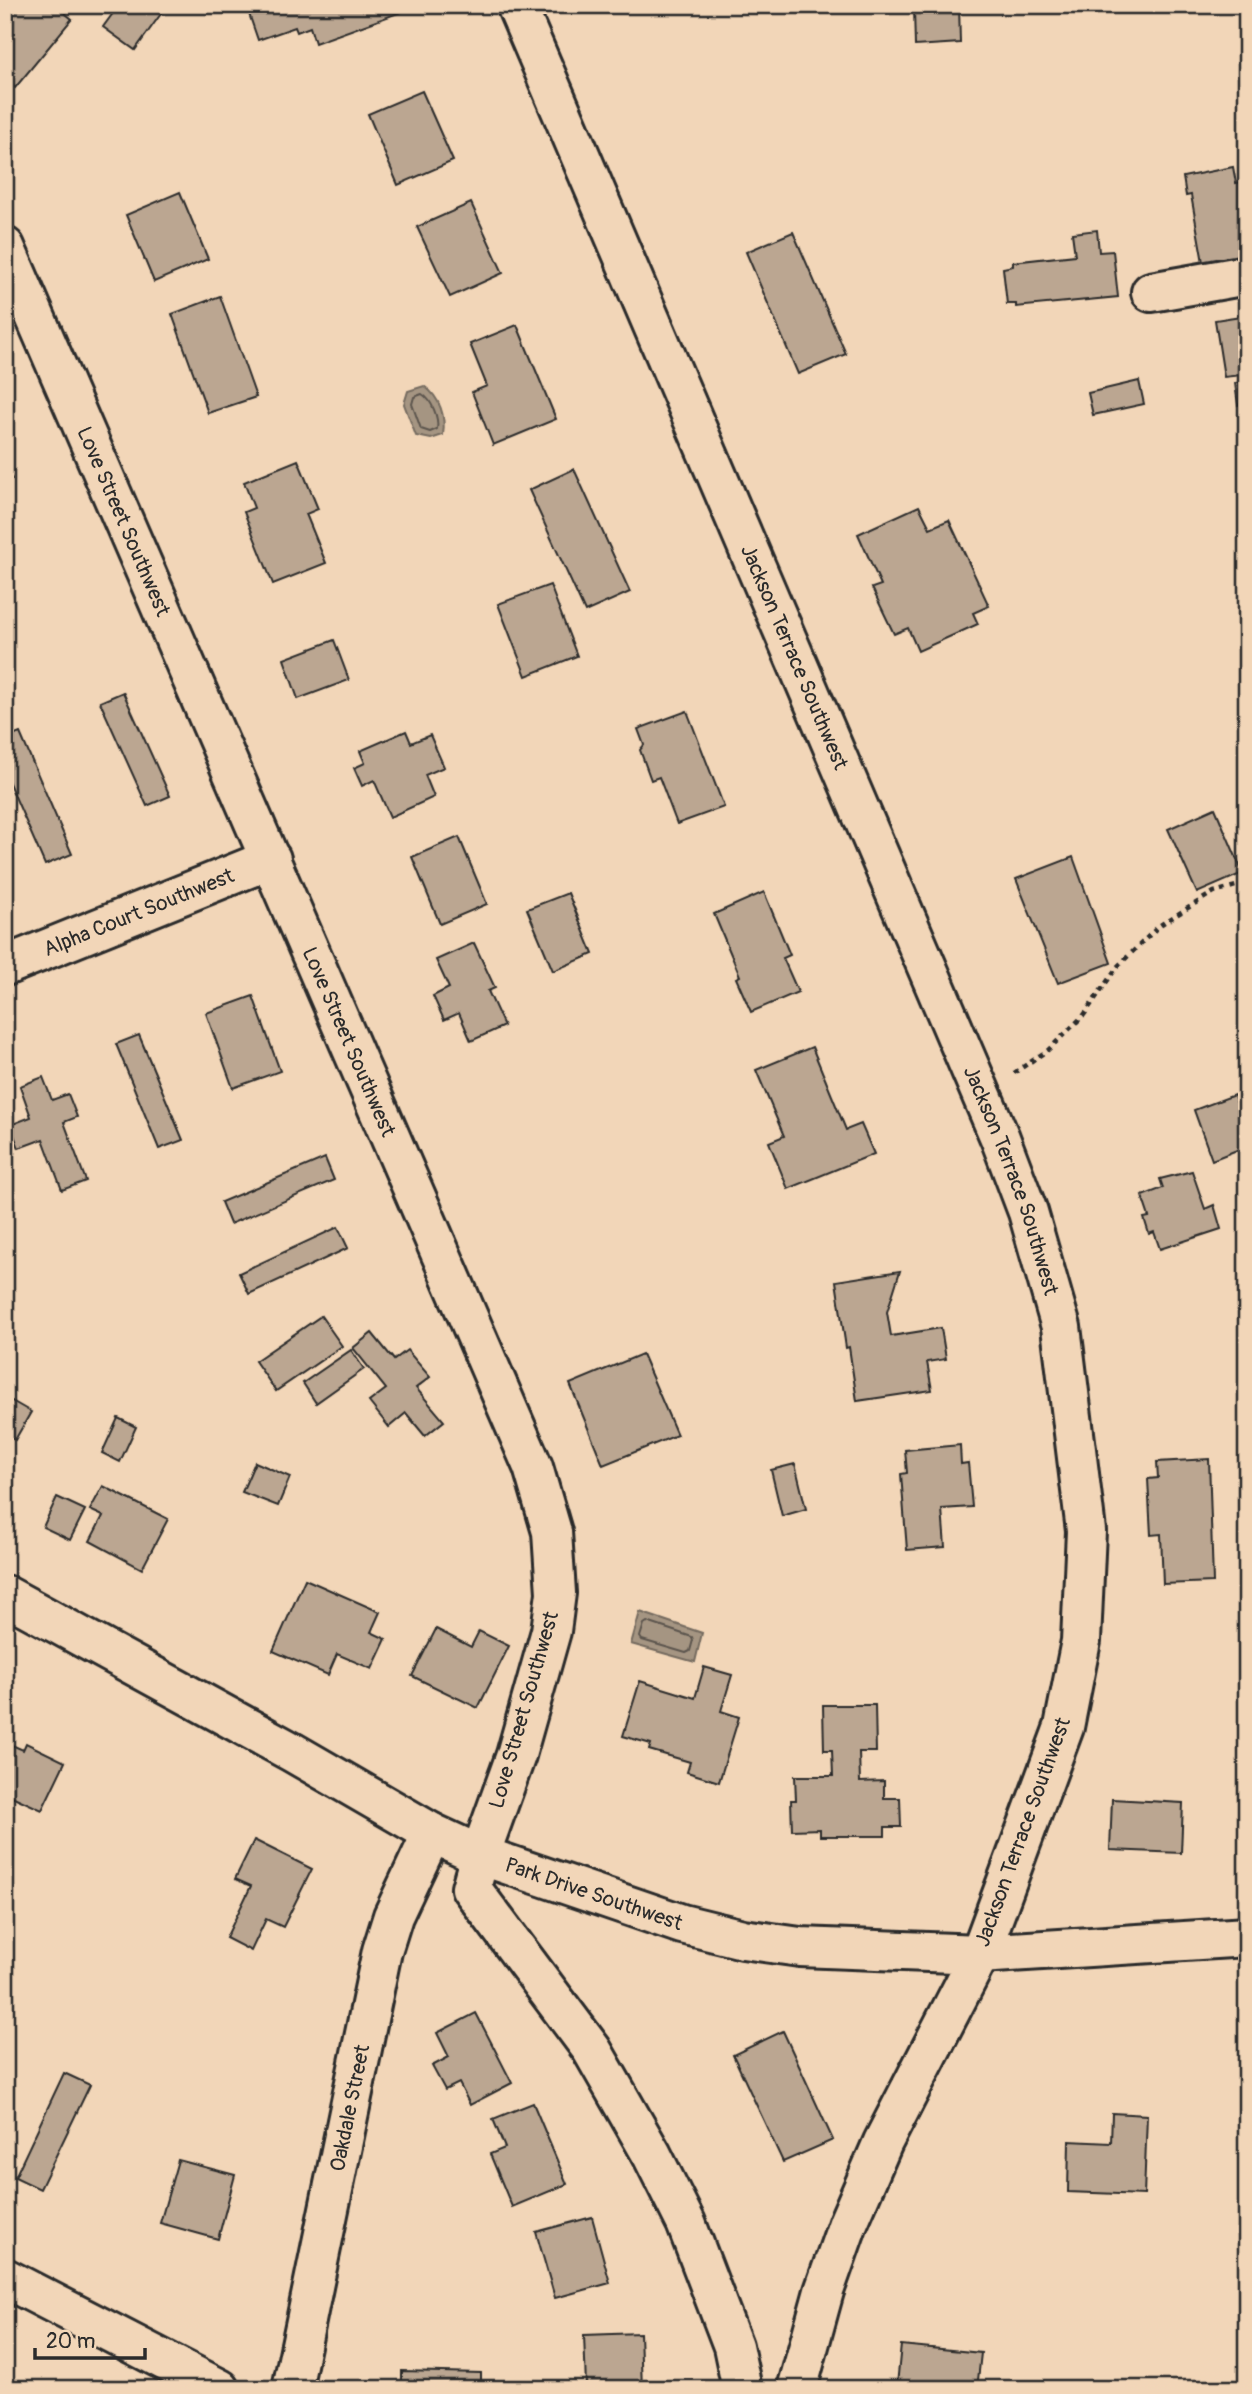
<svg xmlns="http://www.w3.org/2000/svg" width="1252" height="2394" viewBox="0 0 1252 2394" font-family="Pangolin,sans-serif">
<rect width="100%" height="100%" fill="#f2d6b8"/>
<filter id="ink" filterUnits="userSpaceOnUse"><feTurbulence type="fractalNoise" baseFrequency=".0143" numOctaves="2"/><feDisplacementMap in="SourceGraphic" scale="14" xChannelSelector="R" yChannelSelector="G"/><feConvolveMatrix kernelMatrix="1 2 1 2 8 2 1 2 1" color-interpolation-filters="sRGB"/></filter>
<g filter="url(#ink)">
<g fill="#a59582" stroke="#746b5f" stroke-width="2">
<path d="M424,386C440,397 446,417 443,435L431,439L416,436L404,404L408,391Z"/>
<path d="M640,1612L702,1633L695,1662L631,1644Z"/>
</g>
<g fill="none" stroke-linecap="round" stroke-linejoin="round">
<g stroke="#5c554e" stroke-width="2">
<path d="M422,394C432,400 439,418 437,429L430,432L421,429L412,404L414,397Z"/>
<path d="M647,1622L692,1637L693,1640L690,1651L686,1653L642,1640L640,1637L644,1624Z"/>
</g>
</g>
<g fill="#bba691" stroke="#2b2b2b" stroke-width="2">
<path d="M5,5H55L72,19L15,88L9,82L5,87Z"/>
<path d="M119,5H156L163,11L135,50L103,27Z"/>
<path d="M246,5H402L404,11L315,43L310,27L297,32L295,27L258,40Z"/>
<path d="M885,5H959L960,43L915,46L914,8L885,10Z"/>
<path d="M422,91L453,161L398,185L368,114Z"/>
<path d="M1233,167L1236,183L1247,181V242L1245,243L1247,261L1204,268L1191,195L1186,196L1183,177Z"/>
<path d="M180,192L208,259L154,282L126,215Z"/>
<path d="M471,203L503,273L450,297L417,227Z"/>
<path d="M1097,230L1099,252L1113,251L1118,297L1016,307V304H1007L1003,268L1013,266V262L1075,255L1072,233Z"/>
<path d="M793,232L846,354L798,374L746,252Z"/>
<path d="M220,296L256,397L208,413L172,314Z"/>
<path d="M1247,315V403L1238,405L1235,383L1242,382L1241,375L1224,377L1215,320Z"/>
<path d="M517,325L556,419L493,445L472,392L487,386L470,344Z"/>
<path d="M1139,381L1144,404L1093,415L1088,393Z"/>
<path d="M1247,448V481L1244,449Z"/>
<path d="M298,460L318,509L306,514L326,563L273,584L244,512L254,508L244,482Z"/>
<path d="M5,464L12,479L5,482Z"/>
<path d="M574,469L630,592L585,612L529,490Z"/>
<path d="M919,506L930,528L949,520L989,606L973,613L978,624L918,651L908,628L894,634L872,588L881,585L858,534Z"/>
<path d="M550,585L577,656L526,676L498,604Z"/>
<path d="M1242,598H1247V653H1245Z"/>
<path d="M334,640L349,680L298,699L284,659Z"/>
<path d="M123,692L170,796L147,806L100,702Z"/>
<path d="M687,711L724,807L677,824L659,777L651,780L640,750L644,745L638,729Z"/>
<path d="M406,731L411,743L430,735L444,767L425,775L434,797L390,817L374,780L362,786L354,768L365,763L360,751Z"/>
<path d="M20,733L72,854L45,865L5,774V739Z"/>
<path d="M1215,808L1243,873L1197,893L1168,829Z"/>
<path d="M459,837L487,904L440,924L412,857Z"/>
<path d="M1073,857L1111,963L1058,983L1016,879Z"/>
<path d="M764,892L790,955L783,958L798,992L751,1012L736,978L740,976L714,914Z"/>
<path d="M568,893L593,954L553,971L527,909Z"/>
<path d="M474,943L495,988L488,991L504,1026L471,1041L459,1013L444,1020L433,996L449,988L436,960Z"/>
<path d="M253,996L280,1071L233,1088L206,1013Z"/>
<path d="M139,1035L183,1140L159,1149L116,1044Z"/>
<path d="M812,1047L846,1130L861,1124L874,1154L788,1189L769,1142L784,1136L756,1070Z"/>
<path d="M43,1077L52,1100L68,1094L77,1117L64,1122L86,1181L62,1190L43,1139L19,1148L10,1125L31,1117L20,1086Z"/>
<path d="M1234,1095L1247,1130V1146L1212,1160L1194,1110Z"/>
<path d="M325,1158L334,1180L230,1224L221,1202Z"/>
<path d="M1192,1171L1205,1209L1214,1205L1221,1229L1160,1249L1154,1232L1149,1234L1144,1218L1149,1217L1142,1196L1163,1188L1160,1179Z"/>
<path d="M338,1227L348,1248L249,1294L239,1273Z"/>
<path d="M900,1271L887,1312L891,1336L941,1328L946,1359L927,1362L932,1390L857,1401L849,1347L846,1348L836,1281Z"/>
<path d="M321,1316L342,1346L276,1391L255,1361Z"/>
<path d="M372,1333L394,1360L407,1350L430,1377L416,1388L444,1421L425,1436L406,1413L389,1427L369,1402L386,1389L353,1348Z"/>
<path d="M351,1350L364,1369L316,1403L303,1383Z"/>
<path d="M642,1354L677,1435L603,1465L570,1384Z"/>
<path d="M5,1397L31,1412L15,1440L5,1435Z"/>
<path d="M118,1418L136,1427L120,1462L102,1453Z"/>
<path d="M960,1445L961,1464L968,1463L972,1507L942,1509L945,1547L907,1550L901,1474L907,1473L905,1450Z"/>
<path d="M1209,1459L1213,1582L1163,1584L1161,1534L1151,1535L1148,1479L1158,1478L1157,1462Z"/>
<path d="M255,1462L290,1477L278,1506L242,1492Z"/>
<path d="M795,1464L806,1509L782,1516L771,1470Z"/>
<path d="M103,1486L168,1519L142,1569L90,1541L103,1516L90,1510Z"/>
<path d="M57,1497L85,1510L70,1540L43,1527Z"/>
<path d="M305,1579L380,1612L371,1632L386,1639L372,1669L337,1654L328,1675L273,1651Z"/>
<path d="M436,1629L471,1647L479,1631L509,1646L478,1708L412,1676Z"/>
<path d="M704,1667L732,1675L721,1711L739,1717L719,1782L687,1772L690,1762L649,1750L651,1744L623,1736L640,1681L695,1698Z"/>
<path d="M823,1705H875L876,1752H859L860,1782L884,1781V1798H900L901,1827H885V1836H820V1829L792,1830L791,1800H796L795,1776H833L832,1750H824Z"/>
<path d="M5,1742L23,1750L26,1743L65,1762L42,1810L5,1793Z"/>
<path d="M1112,1799L1183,1803L1181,1853L1110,1850Z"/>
<path d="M254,1840L312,1869L283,1927L266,1919L251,1951L226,1938L251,1886L235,1879Z"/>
<path d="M476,2013L512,2083L470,2105L459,2083L445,2090L432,2066L449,2057L437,2033Z"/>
<path d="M783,2031L833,2140L783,2162L733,2055Z"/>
<path d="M64,2073L90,2085L40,2189L15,2177Z"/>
<path d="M533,2103L567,2184L512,2207L490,2154L505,2148L493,2119Z"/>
<path d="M1112,2113L1147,2115L1144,2195L1068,2192L1069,2141L1111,2143Z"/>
<path d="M178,2160L235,2175L218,2239L160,2223Z"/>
<path d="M592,2217L610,2283L555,2298L536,2232Z"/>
<path d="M640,2333L642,2389H614V2385L586,2386L584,2335Z"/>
<path d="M901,2345L981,2353L977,2389H915L897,2385Z"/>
<path d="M402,2371L481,2373V2389H402Z"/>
</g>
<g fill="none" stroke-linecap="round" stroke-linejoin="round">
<g stroke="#2b2b2b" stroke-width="44">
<g id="minor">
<path id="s1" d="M516,5L1000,1138L1028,1212L1061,1327L1086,1531L1081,1641L1064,1727L980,1954L883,2142L848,2223L824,2291L797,2389"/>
<path id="s2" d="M5,247L533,1467L552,1532L556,1593L551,1631L516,1755L480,1855L471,1888L592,2050L652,2155L686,2223L733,2346L742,2389"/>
<path d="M1151,292L1247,275"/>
<path id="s3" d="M5,966L271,859"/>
<path id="s4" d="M5,1595L292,1752L432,1833L480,1855L682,1924L743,1939L800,1947L980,1954L1247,1937"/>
<path d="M5,2278L220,2389"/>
<path id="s5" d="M292,2389L382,1951L393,1916L432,1833"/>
</g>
</g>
<path stroke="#2b2b2b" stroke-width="4.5" stroke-dasharray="5 5" stroke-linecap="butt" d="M1014,1073L1048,1050L1084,1015L1117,967L1160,925L1214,892L1247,883"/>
<use href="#minor" stroke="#f2d6b8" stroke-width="38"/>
</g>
</g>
<g text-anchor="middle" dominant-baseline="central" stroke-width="5" stroke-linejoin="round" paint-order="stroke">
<g font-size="21" fill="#2b2b2b" stroke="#f2d6b8">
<text stroke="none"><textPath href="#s2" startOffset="299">Love Street Southwest</textPath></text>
<text stroke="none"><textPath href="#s1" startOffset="709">Jackson Terrace Southwest</textPath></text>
<text stroke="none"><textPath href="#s3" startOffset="144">Alpha Court Southwest</textPath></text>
<text stroke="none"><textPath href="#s2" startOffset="866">Love Street Southwest</textPath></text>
<text stroke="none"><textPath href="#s1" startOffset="1276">Jackson Terrace Southwest</textPath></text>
<text transform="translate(524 1710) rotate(-74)">Love Street Southwest</text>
<text transform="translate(1023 1832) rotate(-70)">Jackson Terrace Southwest</text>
<text stroke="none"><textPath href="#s4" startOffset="662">Park Drive Southwest</textPath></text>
<text stroke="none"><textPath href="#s5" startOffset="287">Oakdale Street</textPath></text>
</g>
</g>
<rect width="1252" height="2394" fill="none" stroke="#f2d6b8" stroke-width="28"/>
<rect x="14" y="14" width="1224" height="2366" fill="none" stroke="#2b2b2b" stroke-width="2.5" filter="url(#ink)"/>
<path d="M35 2348v10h110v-10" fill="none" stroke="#2b2b2b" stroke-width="3.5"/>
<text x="46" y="2348" font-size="21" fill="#2b2b2b" stroke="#f2d6b8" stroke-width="5" paint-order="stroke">20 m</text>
</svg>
